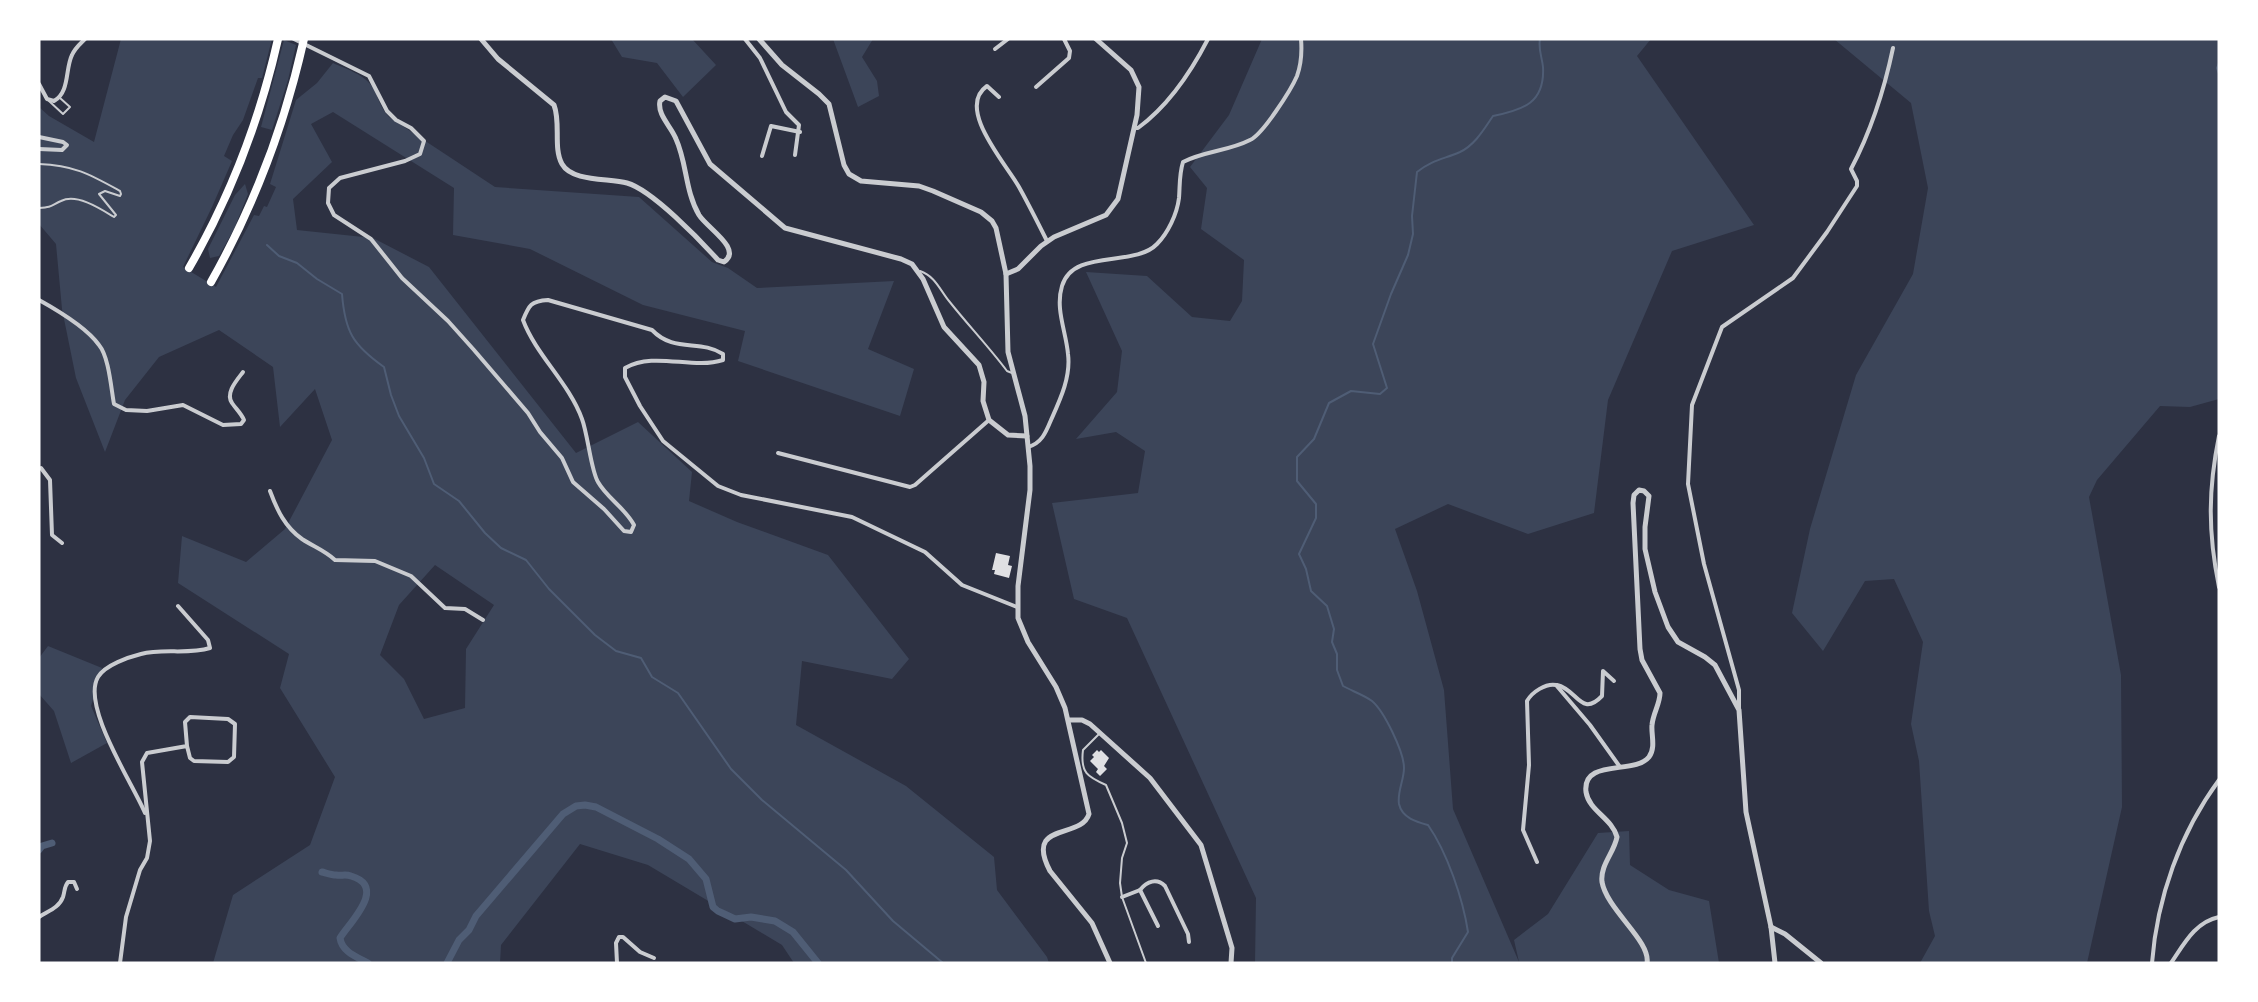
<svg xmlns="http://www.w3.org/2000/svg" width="2258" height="1002" viewBox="0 0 2258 1002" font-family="Arial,sans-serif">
<rect width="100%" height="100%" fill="#2d3142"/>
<g fill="#3c4559" fill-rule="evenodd">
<path d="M121,39H272L262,78H258L243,120L233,135L224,156L232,161L212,207L183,267L216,287L254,215L259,216L264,206L267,207L276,187L270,184L296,100L317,83L333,63C346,69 366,75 373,88C379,98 380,108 389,117L495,187L639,197L712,262L728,268L757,288L894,281L868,349L914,369L900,416L738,361L745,331L643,305L530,249L453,235L454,188L333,112L311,124L332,162L293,199L297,230L373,238L429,267L576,453L638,422L692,472L689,501L737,522L828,555L909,659L892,679L802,661L796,725L906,786L994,857L997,890L1047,957L1049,963H794L782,945L648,865L580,844L501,945L500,963H213L233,895L310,845L335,777L280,688L289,654L178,583L182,536L246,562L285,529L332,440L315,389L280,427L273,367L219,330L159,357L125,400L105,452L76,378L62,309L56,244L39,224V107L49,116L94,142ZM435,565L494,605L466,649L465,708L424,719L404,679L380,655L399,605Z"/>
<path d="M611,39H692L716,65L683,97L657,63L622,57Z"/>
<path d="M833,39H873L862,57L877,81L879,96L858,107Z"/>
<path d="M1262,39H1651L1637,56L1754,225L1672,251L1608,400L1594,513L1528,534L1448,504L1395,529L1417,591L1444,690L1453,809L1519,962L1514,940L1548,914L1598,833L1629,831L1630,865L1669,890L1709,901L1719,963H1255L1256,898L1127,618L1074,599L1052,503L1138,493L1145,451L1116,432L1076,439L1117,392L1122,351L1086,272L1147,276L1192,317L1230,321L1242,301L1244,260L1201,229L1207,188L1190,167L1229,115Z"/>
<path d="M1834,39H2219V399L2190,407L2160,406L2097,480L2089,497L2121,675L2122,807L2087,963H1920L1935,936L1929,911L1919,761L1911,724L1923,642L1894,579L1865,581L1823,651L1792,613L1810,529L1856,375L1913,274L1928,188L1911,103Z"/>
<path d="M284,40L296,45L288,80L272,130L261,127Z"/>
<path d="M245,184L248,194L234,229L219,256L210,258L208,249L235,195Z"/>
<path d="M48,646L102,668L91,706L107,743L71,763L54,711L39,694V658Z"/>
</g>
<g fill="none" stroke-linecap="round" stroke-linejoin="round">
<g stroke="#4f5d75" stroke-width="2">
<path d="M2219,63L2217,68L2219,74"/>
<path d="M267,245L279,256L297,263L317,279L342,294C345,332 353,345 384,367L391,395L399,416L424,458L434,484L459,501L485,533L501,548L526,560L549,589L595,635L616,651L641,658L652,677L678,693L731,769L762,800L846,870L893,921L943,963"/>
<path d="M1452,963V958L1468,932C1463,899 1447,852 1428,825C1417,822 1402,818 1399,804C1397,792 1404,780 1404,768C1404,752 1384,711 1372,701C1364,695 1352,691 1343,686L1337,670V654L1332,642L1334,629L1327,606L1311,591L1306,569L1299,554L1316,518V504L1297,481V457L1314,439L1329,403L1351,391L1380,394L1387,388L1373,344L1391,294L1408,255L1413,234L1412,216L1417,172C1432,160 1444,159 1460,152C1475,145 1484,129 1493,116C1523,110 1545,103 1543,67C1542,57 1538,49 1540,39"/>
</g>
<g stroke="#4f5d75" stroke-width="7">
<path d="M39,850L42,846L52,843"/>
<path d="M322,872C326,873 332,875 336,875C342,876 345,874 351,876C388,887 349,923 340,938C342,952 357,957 368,963"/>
<path d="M447,963L459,940L469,930L476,916L563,814L576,806L585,805L596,807L658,839L689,859L706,879L713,907L718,911L735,919L751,917L775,921L793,932L818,963"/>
</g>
</g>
<g fill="#e0e0e3">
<path d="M996,553L1010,556L1008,565L1012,566L1009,578L994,574L995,570H992Z"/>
<path d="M1097,750L1099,752L1101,750L1109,758L1104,766L1107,769L1100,776L1096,772L1098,769L1090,761L1094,757L1092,755Z"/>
</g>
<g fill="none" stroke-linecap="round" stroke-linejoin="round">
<g stroke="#caccd0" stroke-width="2">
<path d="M49,101L63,114L70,107L60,98"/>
<path d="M39,164C74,165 91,175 120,191L121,194L120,196L105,191L99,194L116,215L114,217C101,209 77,193 61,201C50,206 53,207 39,208"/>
<path d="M920,271C935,276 940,290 949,301C968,325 989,347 1007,371L1012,373"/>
<path d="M1100,733L1083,750C1080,773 1088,777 1106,785L1122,823L1127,843L1122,858L1120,883L1122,897L1146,963"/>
</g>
<g stroke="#caccd0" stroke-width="4">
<path d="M294,39L369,76L387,111L396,120L411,128L424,141L420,154L405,161L340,178L329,188L328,203L334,215L371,239L402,278L448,321L474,350L528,413L540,432L562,458L573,482L604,509L624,531L631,532L634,525C625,508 607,498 598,482C591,471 588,435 582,419C569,383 536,355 523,320C529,305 531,301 548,300L652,330C674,353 700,339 723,354V360C692,370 655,351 625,368V377L640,406L663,441L718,486L741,495L852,517L925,552L962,585L1017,607"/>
<path d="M745,39L760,58L786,112L799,125L795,155"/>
<path d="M995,49L1008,39"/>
<path d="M39,84L47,99L54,101C70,92 65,69 72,55C75,48 80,44 85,39"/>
<path d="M1036,87L1069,58L1070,51L1064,39"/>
<path d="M999,97L987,86C955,108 1007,165 1019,187C1029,205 1038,223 1047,241"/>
<path d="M1134,128H1138C1168,106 1191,72 1208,39"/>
<path d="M39,137L63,142L67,145L62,150L39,149"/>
<path d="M762,156L771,126L800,132"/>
<path d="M39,300C57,310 87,328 99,345C109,357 111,388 114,404L126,410L147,411L183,405L223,425L241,424L244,420C241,413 236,409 232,403C225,393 237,380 243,372"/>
<path d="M2219,436C2208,490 2208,533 2219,587"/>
<path d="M1028,447C1042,443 1046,432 1051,420C1060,400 1071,377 1068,354C1066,331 1055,309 1062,286C1073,248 1134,268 1157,244C1168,233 1177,214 1179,198C1180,186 1179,175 1183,162C1204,151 1229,151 1250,140C1263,134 1291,90 1297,76C1301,65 1302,51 1301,39"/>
<path d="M778,453L910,487L915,485L989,420"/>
<path d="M41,468L50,480L52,535L62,543"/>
<path d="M270,491C277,510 285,527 302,539C314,547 324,550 335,560L375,561L411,576L445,608L465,609L483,620"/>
<path d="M1557,685C1577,689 1581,718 1602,696L1603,671L1614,681"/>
<path d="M1739,710V690L1704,564L1688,484L1692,405L1722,327L1793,278L1827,232L1857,186V181L1851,169C1871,131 1884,91 1893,48"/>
<path d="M145,813C133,784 81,706 98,677C105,665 129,657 141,654C163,648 188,655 210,648L208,640L178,606"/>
<path d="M1537,862L1523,830L1529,765L1527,701C1532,692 1546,683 1556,685L1590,725L1620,767"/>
<path d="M1140,890C1147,881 1157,878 1165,886L1188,934L1189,942"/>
<path d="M1122,897L1140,890L1158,926"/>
<path d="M39,917C48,911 59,908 63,897C65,891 64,887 68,882H74L77,889"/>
<path d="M120,963L126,917L140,870L147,858L150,841L142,762L147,753L187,746L190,758L194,761L228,762L234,757L235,724L228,719L190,717L185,722L187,746"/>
<path d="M617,963L616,943L619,937H623L640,952L654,958"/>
<path d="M2152,963C2157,898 2180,833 2219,780"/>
<path d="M2171,963C2184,944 2195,922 2219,917"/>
</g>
<g stroke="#caccd0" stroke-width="5">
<path d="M481,39L498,59L554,105C561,123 553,148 562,164C572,182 609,178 627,183C652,190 700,240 718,260L724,262C743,249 707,228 699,215C685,191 687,163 676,139C671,126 657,115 660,101L665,97L676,101L710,164L785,228L901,259L912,264L923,279L944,327L979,365L984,382L983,401L989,420L1008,435L1027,436"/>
<path d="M759,39L782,65L819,94L829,104L844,165L849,174L861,181L919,186L933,191L981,212L992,221L996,228L1006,274L1008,352L1025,416L1030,466V490L1018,586V618L1028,642L1056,687L1065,708L1089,814C1081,840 1024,821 1050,871L1092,923L1110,963"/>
<path d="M1006,274L1018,269L1041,246L1054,237L1106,215L1118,199L1137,115L1139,87L1131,70L1096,39"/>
<path d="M1069,720H1082L1090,724L1150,778L1201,845L1232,948L1231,963"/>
<path d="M1771,927L1785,934L1821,963"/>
<path d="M1647,963C1651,941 1607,910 1602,882C1600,865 1614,853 1617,837C1612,818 1589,811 1586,792C1582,758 1635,775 1649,757C1656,748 1651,734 1652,725C1653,713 1660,704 1660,693L1642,660L1640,649L1633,503L1634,495L1639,490L1644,491L1649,496L1645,527V549L1655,592L1668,627L1678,642L1705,657L1715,665L1739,710L1746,812L1771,927L1775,963"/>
</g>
<g stroke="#fff" stroke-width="8">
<path d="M189,268C230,197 260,119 278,39"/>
<path d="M211,282C254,206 285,124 304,39"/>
</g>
</g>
<rect width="2258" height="1002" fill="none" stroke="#ffffff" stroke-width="81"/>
</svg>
